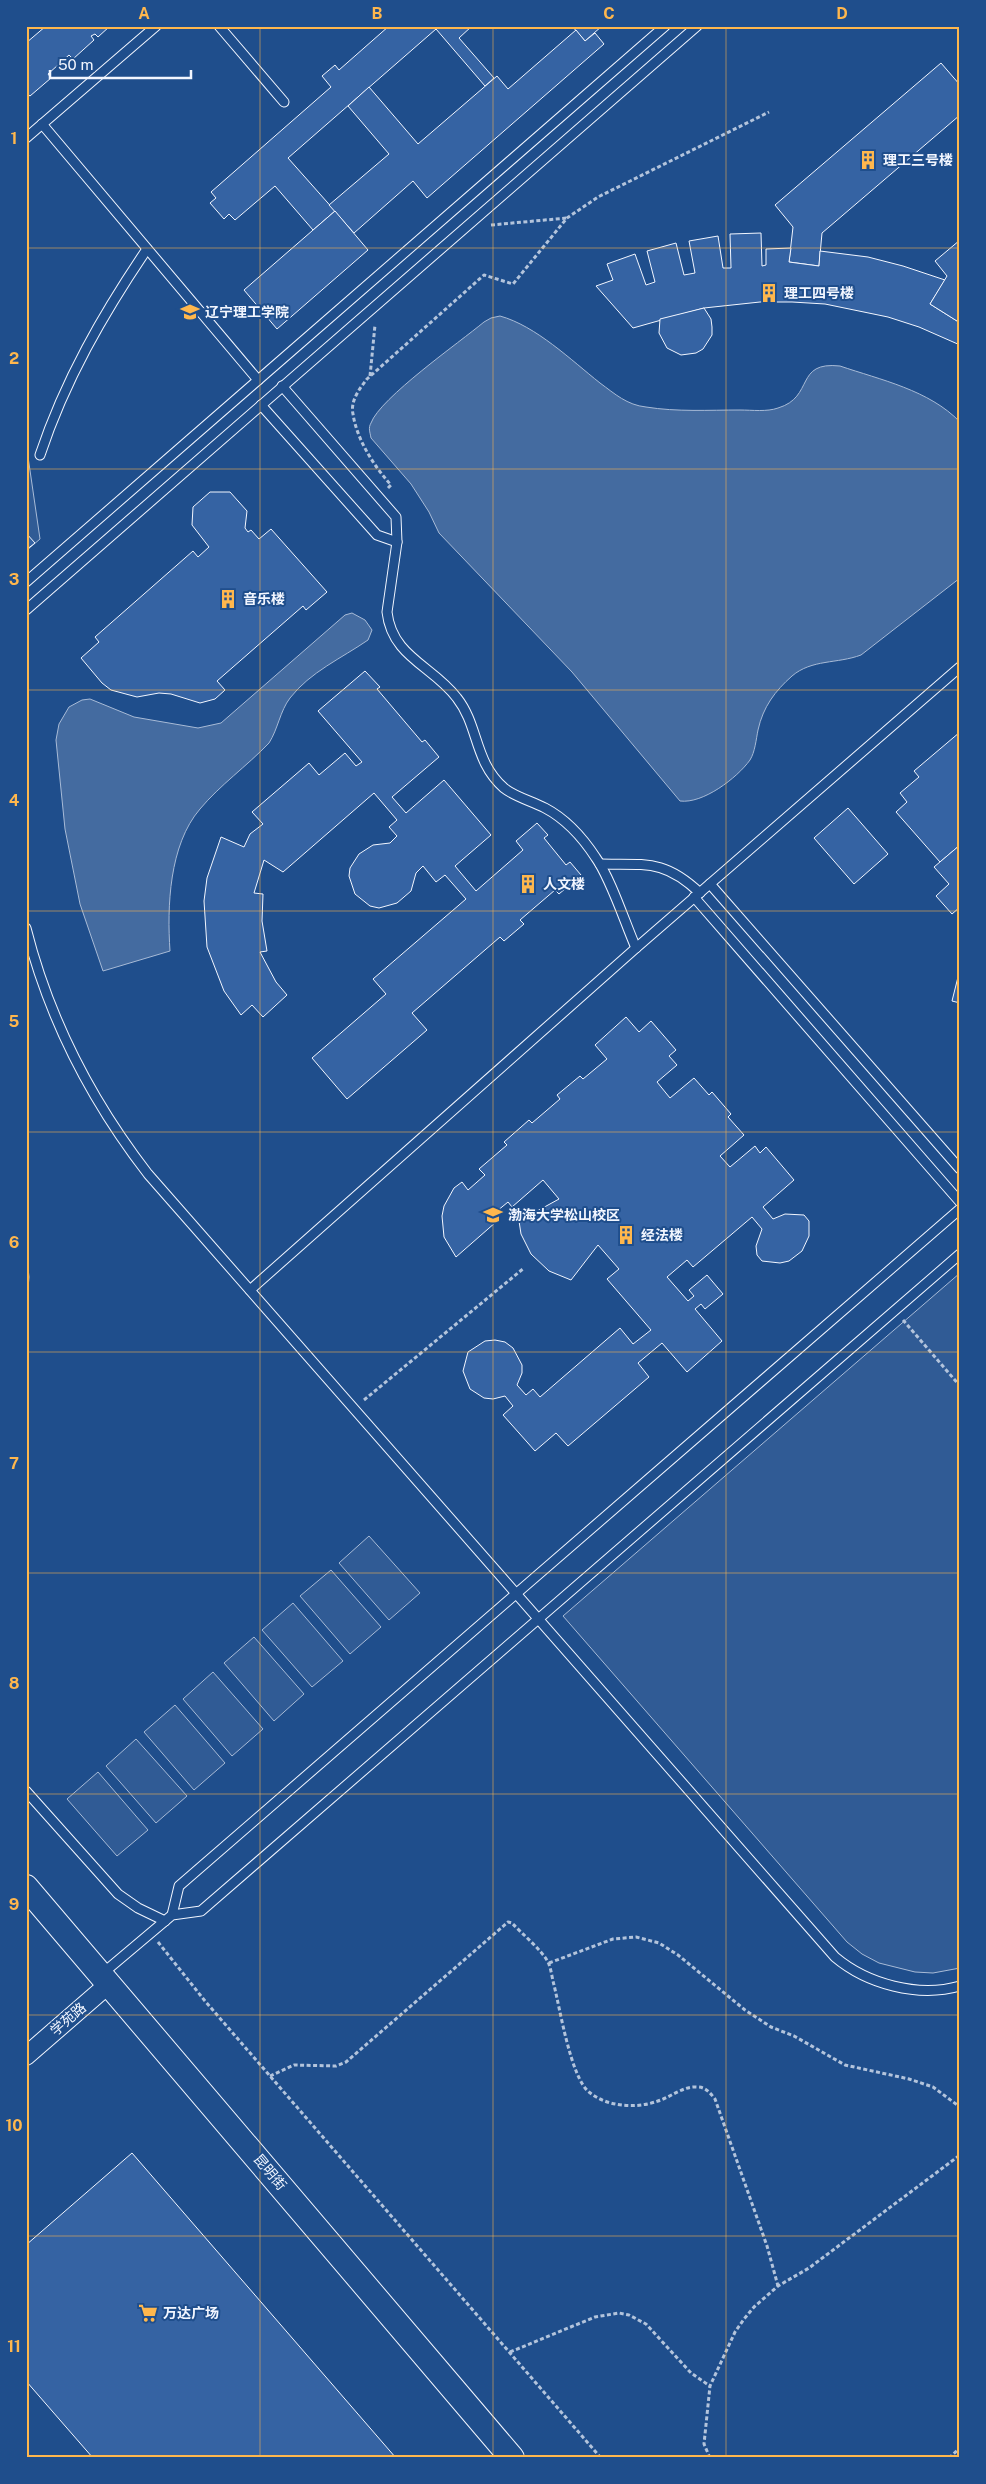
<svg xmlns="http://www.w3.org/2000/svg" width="986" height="2484" viewBox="0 0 986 2484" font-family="'Public Sans','Noto Sans SC',sans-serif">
<rect width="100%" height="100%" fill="#1f4e8c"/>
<g fill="#305b95" stroke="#a8bbd7">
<path d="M26,443L40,539L26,551Z"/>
<path d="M26,1250L29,1277L26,1311Z"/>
<path d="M960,1273V1968L933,1973L915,1972L879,1963L862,1954L847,1942L563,1616Z"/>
<path d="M369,1536L420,1593L389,1620L339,1563Z"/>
<path d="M331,1570L381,1627L350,1654L300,1596Z"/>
<path d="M293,1603L343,1661L312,1687L262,1630Z"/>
<path d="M254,1637L304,1694L274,1721L224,1663Z"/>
<path d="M213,1672L263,1729L232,1756L183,1699Z"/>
<path d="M175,1705L225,1763L194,1790L144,1732Z"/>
<path d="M136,1739L187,1796L156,1823L106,1766Z"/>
<path d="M98,1772L148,1830L117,1856L67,1799Z"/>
</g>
<g fill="#446ba0" stroke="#a8bbd7">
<path d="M500,316C536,326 571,360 600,383C615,394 627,405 646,407C677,412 709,410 740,410C752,410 767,412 778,408C815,397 794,361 840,366C881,380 929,390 960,422V578L861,655C837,664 812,659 792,676C775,691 763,707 758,730C756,740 755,752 750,760C737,778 703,804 680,801L572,672L439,533L429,512L411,484L371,438C370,432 368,428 371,423C380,398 460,342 484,322L491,318Z"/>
<path d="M352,613L365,620L372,630L368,640C342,658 310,672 290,698C280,711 278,729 269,743C247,766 220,785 200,809C169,845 167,907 170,951L103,971L80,904L65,829L56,740L59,724L69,707L82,700L90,699L134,717L198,728L221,723L345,615Z"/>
</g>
<g fill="#3563a3" stroke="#f2f6ff">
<path d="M46,26H110L98,37L95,34L91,36L94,40L73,59L69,55L48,74L51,78L30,96L26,93V43Z"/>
<path d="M389,26H472L459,38L494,78L485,86L436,29L288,158L335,211L313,230L275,186L235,220L229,214L224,219L210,203L216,198L211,192L331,87L322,76L335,65L339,70Z"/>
<path d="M572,26H602L585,41Z"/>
<path d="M576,30L585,41L595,33L604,44L427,198L413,181L354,233L329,205L389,154L348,106L369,87L418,144L497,76L508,89Z"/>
<path d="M941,63L960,85V115L822,233L819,266L789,262L793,227L775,205Z"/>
<path d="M335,211L368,250L277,329L244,290Z"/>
<path d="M761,233L762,266L766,265V249L791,248L789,262L819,266L820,251L868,257L903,266L945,280L930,304L957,321L960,318V345L919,327L888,317L825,304L792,302H760L704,308L633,328L596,286L613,280L607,264L635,254L646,285L655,282L647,251L676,243L684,275L695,273L689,241L718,236L723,268H731L730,234Z"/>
<path d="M960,240V318L957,321L930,304L947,276L935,261Z"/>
<path d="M704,308L711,319L712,327V335L703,349L696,353L681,355L667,348L659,333L660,319Z"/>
<path d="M210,492H230L247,511L245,528L248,532L251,530L259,539L271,529L327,592L306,610L303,606L217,681L225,690L215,699L200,703L171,694L159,693L137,697L111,690L102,683L81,658L99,642L95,637L193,551L198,557L209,547L192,525L193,507Z"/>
<path d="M26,533L35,543L26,550Z"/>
<path d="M365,671L380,687L377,689L422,742L425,740L439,757L392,797L406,813L444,780L491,835L455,866L476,891L523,850L516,841L537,823L548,835L544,838L566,865L570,862L581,875L559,894L555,890L520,920L524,924L504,941L500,937L412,1013L427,1030L347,1099L312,1058L386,994L373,979L466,899L445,875L436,882L423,866L416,873L411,891L397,903L379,908L370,906L355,894L349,876L350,868L359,854L373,845L390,843L397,836L389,827L397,820L374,793L283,872L264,860L254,893L263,894L262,921L267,951L260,952L276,982L287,995L263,1017L252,1005L241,1015L224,991L207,947L204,901L207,878L221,837L244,847L250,834L263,824L252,812L309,763L319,775L345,753L356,766L362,762L318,711Z"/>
<path d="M960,732V845L940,862L896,812L907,802L900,793L919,777L914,771Z"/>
<path d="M848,808L888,854L854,884L814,838Z"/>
<path d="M960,845V907L952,914L936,896L949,884L934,867Z"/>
<path d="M960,969V1003L952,1001Z"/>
<path d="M626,1017L639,1032L651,1021L676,1050L669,1056L677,1065L657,1082L670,1098L694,1078L709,1095L712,1092L731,1114L728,1117L744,1135L720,1156L730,1167L755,1146L760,1153L766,1147L794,1180L763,1207L773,1219L785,1214L804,1215L809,1221V1236L802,1251L789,1261L780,1263L762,1261L757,1255L756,1246L762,1229L752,1217L693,1267L687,1260L667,1277L688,1301L694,1296L689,1290L707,1275L723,1294L705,1309L701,1304L695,1309L722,1341L687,1372L662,1343L638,1363L649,1377L568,1446L556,1433L535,1451L503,1415L513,1406L505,1396L493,1399L484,1398L470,1389L463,1371L468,1352L485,1341L495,1340L505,1342L513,1348L522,1365V1373L517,1385L526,1395L533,1389L540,1397L620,1328L633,1344L651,1330L607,1279L619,1269L598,1245L571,1280L549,1271L531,1254L521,1234L519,1221L559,1199L543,1180L512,1207L508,1202L491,1216L496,1222L456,1257L444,1237L442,1216L444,1206L454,1188L462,1182L468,1190L485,1175L479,1169L507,1145L504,1142L529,1120L532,1123L560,1099L557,1095L580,1076L583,1079L607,1059L595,1045Z"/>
<path d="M132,2153L396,2458H93L26,2381V2245Z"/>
</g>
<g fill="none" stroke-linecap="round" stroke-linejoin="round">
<g stroke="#f2f6ff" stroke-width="11">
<g id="lane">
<path d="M219,26L284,102"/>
<path d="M42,124L258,380"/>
<path d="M26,138L156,26"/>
<path d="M282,386L396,517L397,542L387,612C392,657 433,666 457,698C479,726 474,762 504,788C515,797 532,801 545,808C566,819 583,838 596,858C611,879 625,923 636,948"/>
<path d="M261,405L377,535L397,542"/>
<path d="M40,455C65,380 103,314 147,249"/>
<path d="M26,582L665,26"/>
<path d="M26,610L697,26"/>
<path d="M600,864C646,865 664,859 700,893"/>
<path d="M710,884L960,1169"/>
<path d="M694,897L960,1202"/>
<path d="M26,928C49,1019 90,1099 148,1174L835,1957C867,1984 918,1998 960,1986"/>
<path d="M250,1290L636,948L960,667"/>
<path d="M26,1791L118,1894L138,1908L165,1921"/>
<path d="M172,1915L179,1886L960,1209"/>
<path d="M102,1974L172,1915L201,1911L960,1254"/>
</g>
</g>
<g stroke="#f2f6ff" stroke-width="20">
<path id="street" d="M26,2056L110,1983"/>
</g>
<g stroke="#f2f6ff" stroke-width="26">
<path id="secondary" d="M26,1887L512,2458"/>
</g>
<g stroke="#b3c4dc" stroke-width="3" stroke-dasharray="4 2.5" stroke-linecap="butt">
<path d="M491,225L567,218"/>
<path d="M370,376L375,325"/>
<path d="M388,488L391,485C374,466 357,440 353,414C350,401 360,388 367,379L484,275L513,284L567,218L598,197L769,112"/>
<path d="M903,1320L960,1386"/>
<path d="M364,1400L524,1268"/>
<path d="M158,1942L205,2001L601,2458"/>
<path d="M549,1963L613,1939L636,1937L659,1943L678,1955L745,2010L771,2027L794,2036L845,2065L909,2079L933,2087L960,2107"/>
<path d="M270,2076L294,2065L336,2066L346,2062L508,1922L512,1923C523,1935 540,1948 548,1962C551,1968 552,1978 554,1985C560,2009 571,2078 589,2092C607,2107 636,2109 658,2101C671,2097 683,2086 697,2087C706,2087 710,2093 715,2099L767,2246L778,2286"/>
<path d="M510,2352L595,2317L619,2313L629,2315L646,2324L691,2373L710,2386"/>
<path d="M710,2458L704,2444L710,2386L735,2332L744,2319L754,2307L778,2286L809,2268L960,2155"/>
<path d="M949,2458L960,2448"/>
</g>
<use href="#lane" stroke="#1f4e8c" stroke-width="9"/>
<use href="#street" stroke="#1f4e8c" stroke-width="18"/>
<use href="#secondary" stroke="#1f4e8c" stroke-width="24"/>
</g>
<path fill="none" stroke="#ffb74d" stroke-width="1" stroke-opacity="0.55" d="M260,26V2458M493,26V2458M726,26V2458M26,248H960M26,469H960M26,690H960M26,911H960M26,1132H960M26,1352H960M26,1573H960M26,1794H960M26,2015H960M26,2236H960"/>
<defs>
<g id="building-bare" transform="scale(1.5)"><path d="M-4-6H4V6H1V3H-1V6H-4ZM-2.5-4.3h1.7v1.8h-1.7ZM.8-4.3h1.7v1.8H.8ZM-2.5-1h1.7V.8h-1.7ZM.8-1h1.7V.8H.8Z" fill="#ffb74d" stroke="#1f4e8c" stroke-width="2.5" paint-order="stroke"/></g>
<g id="university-bare" transform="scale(1.5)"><path d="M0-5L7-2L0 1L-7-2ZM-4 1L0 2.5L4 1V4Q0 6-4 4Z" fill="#ffb74d" stroke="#1f4e8c" stroke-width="2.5" paint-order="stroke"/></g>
<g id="supermarket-bare" transform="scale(1.5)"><path d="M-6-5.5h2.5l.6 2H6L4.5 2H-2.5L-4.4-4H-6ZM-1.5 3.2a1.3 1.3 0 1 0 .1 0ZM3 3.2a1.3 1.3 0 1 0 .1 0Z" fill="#ffb74d" stroke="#1f4e8c" stroke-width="2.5" paint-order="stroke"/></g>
</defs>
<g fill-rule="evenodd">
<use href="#building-bare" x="868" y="160"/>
<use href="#building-bare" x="769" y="293"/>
<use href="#university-bare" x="190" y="312"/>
<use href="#building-bare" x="228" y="599"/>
<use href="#building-bare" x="528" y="884"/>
<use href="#university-bare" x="493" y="1215"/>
<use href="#building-bare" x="626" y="1235"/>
<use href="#supermarket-bare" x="148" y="2313"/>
</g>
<g text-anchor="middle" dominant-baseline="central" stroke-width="4" stroke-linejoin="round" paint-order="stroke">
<g font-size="14" font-weight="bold" fill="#f2f6ff" stroke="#1f4e8c" text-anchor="start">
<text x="883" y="160">理工三号楼</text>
<text x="784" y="293">理工四号楼</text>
<text x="205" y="312">辽宁理工学院</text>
<text x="243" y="599">音乐楼</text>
<text x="543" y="884">人文楼</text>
<text x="508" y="1215">渤海大学松山校区</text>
<text x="641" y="1235">经法楼</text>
<text x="163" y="2313">万达广场</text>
</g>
<g font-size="14" fill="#f2f6ff" stroke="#1f4e8c">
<text transform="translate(68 2019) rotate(-41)">学苑路</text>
<text transform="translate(270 2172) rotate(50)">昆明街</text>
</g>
</g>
<rect width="986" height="2484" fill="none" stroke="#1f4e8c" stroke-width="55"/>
<path d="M50 70v8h141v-8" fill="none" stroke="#f2f6ff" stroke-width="2.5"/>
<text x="58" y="70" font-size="15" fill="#f2f6ff" stroke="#1f4e8c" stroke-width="4" paint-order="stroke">50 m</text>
<rect x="28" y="28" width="930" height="2428" fill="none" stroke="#ffb74d" stroke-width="2"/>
<g font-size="16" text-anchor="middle" font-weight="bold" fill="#ffb74d">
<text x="144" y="19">A</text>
<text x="377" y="19">B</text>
<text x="609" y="19">C</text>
<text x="842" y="19">D</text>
<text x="14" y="144">1</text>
<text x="14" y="364">2</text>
<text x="14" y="585">3</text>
<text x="14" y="806">4</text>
<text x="14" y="1027">5</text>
<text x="14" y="1248">6</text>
<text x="14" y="1469">7</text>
<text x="14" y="1689">8</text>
<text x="14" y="1910">9</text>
<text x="14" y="2131">10</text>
<text x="14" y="2352">11</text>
</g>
</svg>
